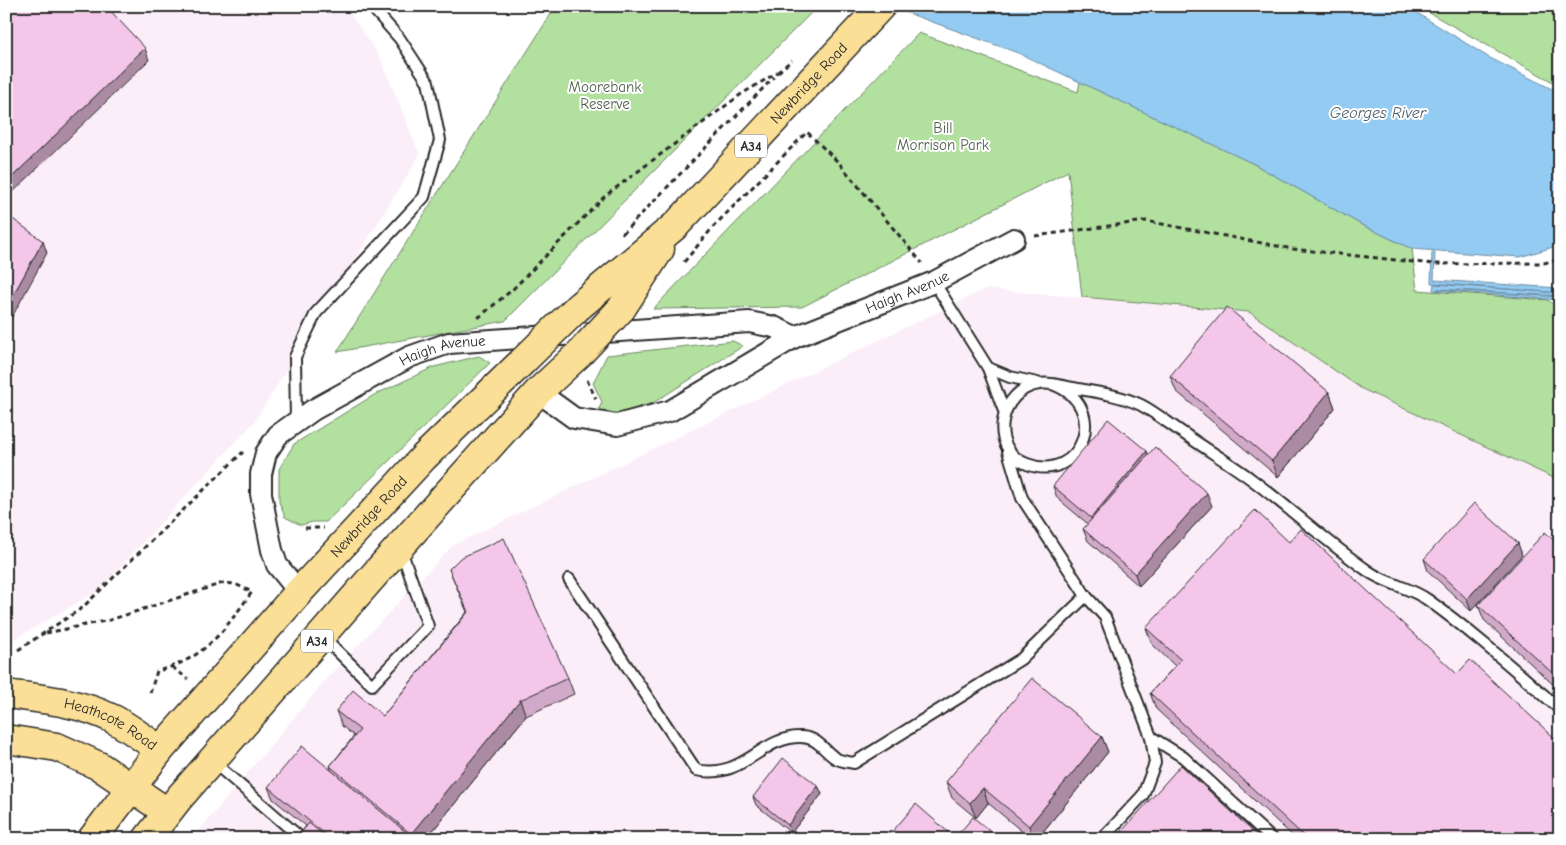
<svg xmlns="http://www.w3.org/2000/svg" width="1566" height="845" viewBox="0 0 1566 845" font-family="'Comic Neue',sans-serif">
<rect width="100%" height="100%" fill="#fff"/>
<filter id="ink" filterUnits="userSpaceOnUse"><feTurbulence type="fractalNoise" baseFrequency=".02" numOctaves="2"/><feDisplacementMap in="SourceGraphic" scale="10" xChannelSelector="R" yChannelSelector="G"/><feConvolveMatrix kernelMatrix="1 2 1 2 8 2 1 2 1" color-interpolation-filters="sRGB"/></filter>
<g filter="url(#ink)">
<g fill="#fceef9">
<path d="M6,6H345L380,57L420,155L255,421L98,591L6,644Z"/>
<path d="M985,289L1249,312L1362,389L1560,481V839H192L328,677L453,545Z"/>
</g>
<g fill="#b2e09f" stroke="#6e8665">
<path d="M556,6H818L505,321L337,352Z"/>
<path d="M1417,6H1560V86Z"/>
<path d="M919,33L1078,92L1080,82L1254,164L1362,225L1412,249L1417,290L1548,300L1560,310V481L1362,389L1249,312L1082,297L1068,171L802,307L653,309Z"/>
<path d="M733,341L743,346L653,403L616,414L599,409L602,402L593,383L607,355Z"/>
<path d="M479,356L490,363L326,522H313L301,525L285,517L279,502V469L294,444L374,395L434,367Z"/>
</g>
<g fill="#94cbf2" stroke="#6a8ba2">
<path d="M888,6H1406L1488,57L1560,93V245L1520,257L1412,249L1362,225L1254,164L1018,53Z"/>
<path d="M1432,252H1435L1434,280L1560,288V296L1437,289L1560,297V300L1433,290L1434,284L1560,293L1431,283Z"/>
</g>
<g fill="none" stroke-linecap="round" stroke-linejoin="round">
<g stroke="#2b2b2b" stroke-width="14">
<g id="service">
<path d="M934,282L988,368L1004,411"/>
<path d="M988,368L1010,377L1037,383"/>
<path d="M1052,384C1112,405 1082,485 1027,464C987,449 999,390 1039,384C1050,382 1062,386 1073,388C1096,392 1120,395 1141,405C1158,414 1173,427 1189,437C1209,451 1231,464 1251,479C1291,509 1328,543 1368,571C1386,584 1410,587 1428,600C1474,633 1517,672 1560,709"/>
<path d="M296,421L295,357L316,313L424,197L440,140L428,82L400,39L371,6"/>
<path d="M569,579L696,770C744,780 760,737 800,737C818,737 822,749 835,758C840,761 848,762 854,763L1021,659L1086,596L1022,498L1008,451"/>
<path d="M1086,596L1105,617L1151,737L1155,763L1143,795L1102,839"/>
<path d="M322,636L372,685L428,626L401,550"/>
<path d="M1151,737L1183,757L1272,839"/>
<path d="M212,761L302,839"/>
</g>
</g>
<g stroke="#2b2b2b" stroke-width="24">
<g id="minor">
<path id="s1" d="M538,392L574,418L617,425L670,411L795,337L934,282L1014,239"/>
<path id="s2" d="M299,592L277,565L272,550L261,494V474L266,453L278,435L313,410L409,357L449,343L749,322L774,327L795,337"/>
</g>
</g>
<g stroke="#2b2b2b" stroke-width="31">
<g id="primary">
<path id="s3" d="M6,694C42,699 79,702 111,718C128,726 144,739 160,750"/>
<path d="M6,739L57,747L99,766L130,787"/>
</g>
</g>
<g stroke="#2b2b2b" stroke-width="31">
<g id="trunk">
<path id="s4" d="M578,307L676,225L881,6"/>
<path d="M621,309L660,249"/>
<path d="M130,787L167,812"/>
<path id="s5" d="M92,839L160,750L299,592L424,457L524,360"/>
<path d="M147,839L179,798L376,573L538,392L579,354"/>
</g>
</g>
<g stroke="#2b2b2b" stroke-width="3" stroke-dasharray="5 4" stroke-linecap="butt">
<path d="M1544,6L1560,18"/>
<path d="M778,72L792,60"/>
<path d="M622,234L774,77"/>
<path d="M1035,236L1146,221L1293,249L1433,264L1544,263L1560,259"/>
<path d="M684,262L714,226L807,132L839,163L922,263"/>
<path d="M478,318L513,289L605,196L740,95L778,72"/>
<path d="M587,380L596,399"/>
<path d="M305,528H324"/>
<path d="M46,633L110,620L223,583L235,584L252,592C224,630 206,659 157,671L150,693"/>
<path d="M18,650L82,608L243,452"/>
<path d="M172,667L188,679"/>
</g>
<use href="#service" stroke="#fff" stroke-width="10"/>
<use href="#minor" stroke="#fff" stroke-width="20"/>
<use href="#primary" stroke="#fbdf96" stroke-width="28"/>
<use href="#trunk" stroke="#fbdf96" stroke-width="28"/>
<g stroke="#2b2b2b" stroke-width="31" stroke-linecap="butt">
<g id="trunk-bridge">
<path d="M579,354L621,309"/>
<path d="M524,360L578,307"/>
</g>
</g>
<use href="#trunk-bridge" stroke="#fbdf96" stroke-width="28"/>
</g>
<g fill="#d2aac9" stroke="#2b2b2b">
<path d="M1170,376L1329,392L1335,408L1278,477L1176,391Z"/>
<path d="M1147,451L1148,455L1212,506L1139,586L1088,541L1083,529L1088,524L1057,498L1053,486Z"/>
<path d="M1560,546V691L1484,620L1478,605Z"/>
<path d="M1522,555L1471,611L1428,571L1424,559Z"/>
<path d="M449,569L568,678L574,694L526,716L426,839H296L306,826L273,799L268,787L331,770L330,766L354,736L342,726L336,711L383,716L467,612Z"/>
<path d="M1146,628L1560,839H1296L1156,709L1150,693L1175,666L1152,644Z"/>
<path d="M1102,737L1108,752L1037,839H1031L988,803L976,818L952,798L946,782Z"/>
<path d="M818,786L822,794L791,833L756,805L753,797Z"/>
</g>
<g fill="#ab8ba4" stroke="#2b2b2b">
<path d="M145,48L149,60L6,199V183Z"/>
<path d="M43,241L47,253L6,328V308Z"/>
<path d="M1329,392L1335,408L1278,477L1272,461Z"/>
<path d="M1147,451L1151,463L1095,531L1091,518Z"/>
<path d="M1207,493L1212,506L1139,586L1135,574Z"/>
<path d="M1518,543L1522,555L1471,611L1467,599Z"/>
<path d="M520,700L526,716L426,839H413L411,834Z"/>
<path d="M1102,737L1108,752L1037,839H1033L1029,826Z"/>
<path d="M818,786L822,794L791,833L788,825Z"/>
<path d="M983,788L988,803L976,818L970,803Z"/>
<path d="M991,832L993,839H986Z"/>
</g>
<g fill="#f4c6ea" stroke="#2b2b2b">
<path d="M6,6H106L145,48L6,183Z"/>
<path d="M6,214L43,241L6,308Z"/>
<path d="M1227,307L1329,392L1272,461L1170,376Z"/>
<path d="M1108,419L1147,451L1091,518L1053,486Z"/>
<path d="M1155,447L1207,493L1135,574L1083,529Z"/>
<path d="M1474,503L1518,543L1467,599L1424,559Z"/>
<path d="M1255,510L1289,542L1301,529L1457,674L1470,660L1560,743V839H1307L1150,693L1181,660L1146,628Z"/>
<path d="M1545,532L1560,546V680L1478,605Z"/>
<path d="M504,538L568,678L520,700L411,834L330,766L360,730L336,711L353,690L383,716L468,612L449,569L460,558Z"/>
<path d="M1032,678L1102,737L1029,826L983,788L970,803L946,782Z"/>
<path d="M302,746L413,838L412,839H331L268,787Z"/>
<path d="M783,758L818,786L788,825L753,797Z"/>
<path d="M1181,765L1261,839H1115Z"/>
<path d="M916,804L955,838L973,817L991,832L986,839H886Z"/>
<path d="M309,823L328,839H296Z"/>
</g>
</g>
<g text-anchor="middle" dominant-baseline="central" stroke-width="4" stroke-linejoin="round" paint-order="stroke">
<g fill="#fff" stroke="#6b6b6b" stroke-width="1">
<rect x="735" y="134.5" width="32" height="23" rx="4"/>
<rect x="301" y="629.5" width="32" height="23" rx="4"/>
</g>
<g font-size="14" font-weight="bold" fill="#2b2b2b">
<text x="751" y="146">A34</text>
<text x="317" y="641">A34</text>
</g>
<g font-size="15" fill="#2b2b2b" stroke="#fff">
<text stroke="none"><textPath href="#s4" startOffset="322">Newbridge Road</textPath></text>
<text stroke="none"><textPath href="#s1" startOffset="409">Haigh Avenue</textPath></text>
<text stroke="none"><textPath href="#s2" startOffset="358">Haigh Avenue</textPath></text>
<text stroke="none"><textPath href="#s5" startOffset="425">Newbridge Road</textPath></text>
<text stroke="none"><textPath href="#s3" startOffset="110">Heathcote Road</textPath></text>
</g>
<g font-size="15" fill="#54614e" stroke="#fff">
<text x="605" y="87">Moorebank<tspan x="605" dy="17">Reserve</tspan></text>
<text x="943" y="128">Bill<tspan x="943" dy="17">Morrison Park</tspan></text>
</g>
<g font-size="16" font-style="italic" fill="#4a5b67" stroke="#fff">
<text x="1378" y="113">Georges River</text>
</g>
</g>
<rect width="1566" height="845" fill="none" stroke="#fff" stroke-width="25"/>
<rect x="12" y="12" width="1541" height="820" fill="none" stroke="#2b2b2b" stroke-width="2" filter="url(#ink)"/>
</svg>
